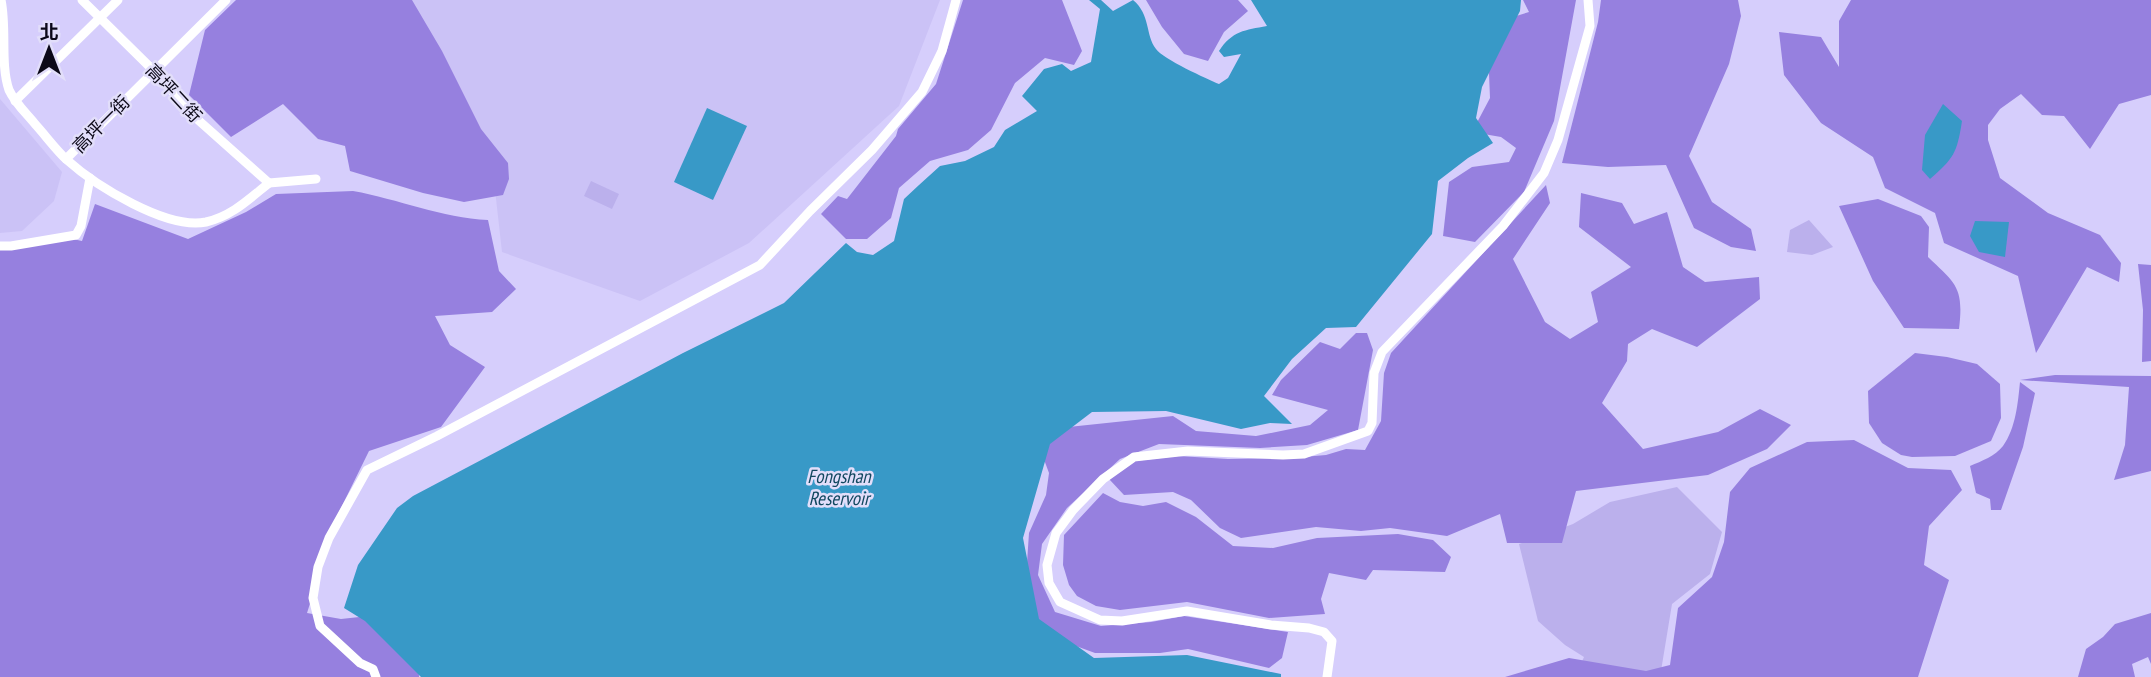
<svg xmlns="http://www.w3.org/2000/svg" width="2151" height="677" viewBox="0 0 2151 677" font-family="'PT Sans Narrow','Noto Sans TC',sans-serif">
<rect width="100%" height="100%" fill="#d6cefc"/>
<g fill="#cbc2f6">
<path d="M371,0H940L899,106L749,243L640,301L502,252L492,163Z"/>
<path d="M0,99L62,172L54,201L22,231L0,233Z"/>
</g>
<g fill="#bbb0ec">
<path d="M591,181L619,194L612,209L584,196Z"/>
<path d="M1809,220L1833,247L1812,255L1787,252L1790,230Z"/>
<path d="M1677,487L1722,532L1710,574L1672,604L1660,677H1575L1584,657L1565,645L1538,621L1519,544L1573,524L1610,502Z"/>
</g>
<g fill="#9680df">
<path d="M236,0H412L442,51L481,129L508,163L509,179L503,195L464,202L423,193L350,171L345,146L318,139L283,104L231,137L189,95L205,30Z"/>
<path d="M963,0H1062L1082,51L1074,65L1045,58L1015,83L991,130L968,150L930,161L899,188L891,218L867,239H846L821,214L838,196L847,199L896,136L898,129L936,84Z"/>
<path d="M1146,0H1238L1248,11L1224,32L1208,61L1184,54L1162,27Z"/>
<path d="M1523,0H1576L1554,121L1524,192L1475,242L1443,236L1449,182L1472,167L1509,162L1516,148L1501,137L1472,132L1490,98L1487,25L1529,12Z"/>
<path d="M1601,0H1738L1741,16L1729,64L1689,156L1712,202L1751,229L1756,251L1731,247L1694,228L1666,165L1608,167L1562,163L1598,22Z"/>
<path d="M1851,0H2151V95L2119,104L2090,149L2064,116L2042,115L2021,94L2000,109L1988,125V140L2000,178L2048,213L2100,235L2121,263L2119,282L2087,267L2036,353L2018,276L1944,243L1935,213L1885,188L1873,157L1821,123L1784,75L1779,32L1821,37L1839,67V21Z"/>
<path d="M1546,185L1550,203L1513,259L1545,322L1570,339L1598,322L1591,292L1631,267L1579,227L1581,193L1622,203L1634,224L1667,212L1683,267L1705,282L1759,277L1760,299L1697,347L1652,329L1628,344L1627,361L1602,403L1643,449L1718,432L1760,409L1791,425L1767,449L1708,475L1576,491L1562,543H1507L1500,514L1447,536L1390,528L1361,531L1316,527L1241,538L1220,528L1191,500L1173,492L1124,495L1109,479L1135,461L1178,456L1228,459L1291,458L1326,455L1346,449L1365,450L1381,421L1384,373L1391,353Z"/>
<path d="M353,191C398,199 442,218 488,220L499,271L516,289L492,312L435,316L450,345L485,367L441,427L369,451L339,512L307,613L341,619L378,615L417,621L419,677H0V244L59,236L82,241L95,204L188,239L246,212L276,194Z"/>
<path d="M1878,199L1921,216L1929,227L1928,257C1956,284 1964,287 1959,329L1904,328L1873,281L1839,206Z"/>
<path d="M2138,264L2151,265V361L2142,362L2143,310Z"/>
<path d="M1356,333H1367L1373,350L1358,430L1307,445L1260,448L1159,444L1120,459L1067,508L1042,544L1038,575L1055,612L1101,626L1151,622L1184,616L1288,632L1282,658L1269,668L1188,649L1160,653H1095L1046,635L1025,592L1029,533L1046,495L1049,473L1039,446L1059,428L1173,416L1196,431L1256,436L1310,425L1328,410L1272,395L1281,380L1320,342L1340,349Z"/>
<path d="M1915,353L1947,357L1977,364L2000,384L2001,418L1991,441L1955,456L1912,457L1901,455L1882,443L1869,423L1868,391Z"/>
<path d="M2055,375L2151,376V471L2114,480L2125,445L2129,387L2020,380Z"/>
<path d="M2020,382L2035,393L2023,447L2001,510H1991L1990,499L1976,493L1970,466C1982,461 1995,456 2003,446C2016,428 2018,402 2020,382Z"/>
<path d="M1854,440L1908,468L1951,470L1962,490L1929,526L1924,565L1949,580L1918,677H1505L1569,658L1646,671L1670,665L1678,608L1712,577L1724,542L1730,492L1750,468L1807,442Z"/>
<path d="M1103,493L1120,502L1143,506L1166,502L1196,517L1233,546L1273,548L1317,538L1398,534L1433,540L1451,557L1445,572L1373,570L1366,580L1329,573L1321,599L1325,614L1269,618L1187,602L1120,610L1096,606L1077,596L1069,585L1063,565L1064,535Z"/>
<path d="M2151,613V664L2148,657L2132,664L2135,677H2078L2086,649L2103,637L2115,624Z"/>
</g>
<g fill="#3899c7">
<path d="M1089,0H1101L1113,11L1133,0C1151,15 1145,35 1156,49C1163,59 1207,79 1219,84L1228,78L1241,54L1224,57L1219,51C1232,31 1245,30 1267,26L1251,0H1521L1520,11L1482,87L1476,118L1493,143L1468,158L1438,181L1432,234L1356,327L1326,328L1292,359L1264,396L1292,424L1270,423L1241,429L1166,411L1092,412L1050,444L1023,538L1039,619L1094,658L1187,655L1281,674V677H421L365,621L344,608L358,565L397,508L413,496L683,353L784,303L846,243L857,252L873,255L894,241L904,199L919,185L940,166L965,161L994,147L1005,130L1037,111L1022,96L1044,69L1062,64L1071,71L1091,62L1100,9Z"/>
<path d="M1943,104L1962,121C1957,153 1954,158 1930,179L1922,170L1925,135Z"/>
<path d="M707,108L747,126L713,200L674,182Z"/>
<path d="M1975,221L2009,222L2005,257L1979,252L1970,236Z"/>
</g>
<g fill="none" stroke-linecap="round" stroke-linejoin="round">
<g stroke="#fff" stroke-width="9">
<path d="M1,0C7,28 0,64 9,90C15,103 26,113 35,124C46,136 56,150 67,160C96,186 167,230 206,222C232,216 249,199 269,183"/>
<path d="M82,0L154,71L197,119L269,183"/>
<path d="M15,101L118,0"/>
<path d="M66,159L226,0"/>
<path d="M269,183L316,179"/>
<path d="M0,246H11L76,235L81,226L90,178"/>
<path d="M376,677L373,669L360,663L320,626L313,598L318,567L329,538L367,470L437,436L760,265L810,211L872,150L922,92L942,51L956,0"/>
<path d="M1327,677L1332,641L1324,632L1309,628L1271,625L1187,611L1122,621L1100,620L1060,602L1049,583L1047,565L1056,533L1073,510L1103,479L1134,457L1188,451L1283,455L1304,454L1368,431L1372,423L1374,373L1382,352L1503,226L1544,173L1558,140L1590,26L1588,0"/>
</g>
</g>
<g text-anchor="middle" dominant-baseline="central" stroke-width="5" stroke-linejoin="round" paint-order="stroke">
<g font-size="18" fill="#0c0918" stroke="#e2defa">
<text transform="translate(174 93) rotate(47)">高坪二街</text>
<text transform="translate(101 124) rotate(-45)">高坪一街</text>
</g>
<g font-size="19" font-style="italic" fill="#124860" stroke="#e2defa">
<text x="839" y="476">Fongshan<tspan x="839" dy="22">Reservoir</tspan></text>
</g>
</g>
<g transform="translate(49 49)" stroke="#e2defa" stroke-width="5" paint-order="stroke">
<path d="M0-5L12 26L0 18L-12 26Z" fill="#0c0918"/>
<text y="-10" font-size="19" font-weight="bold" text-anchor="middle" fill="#0c0918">北</text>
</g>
</svg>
